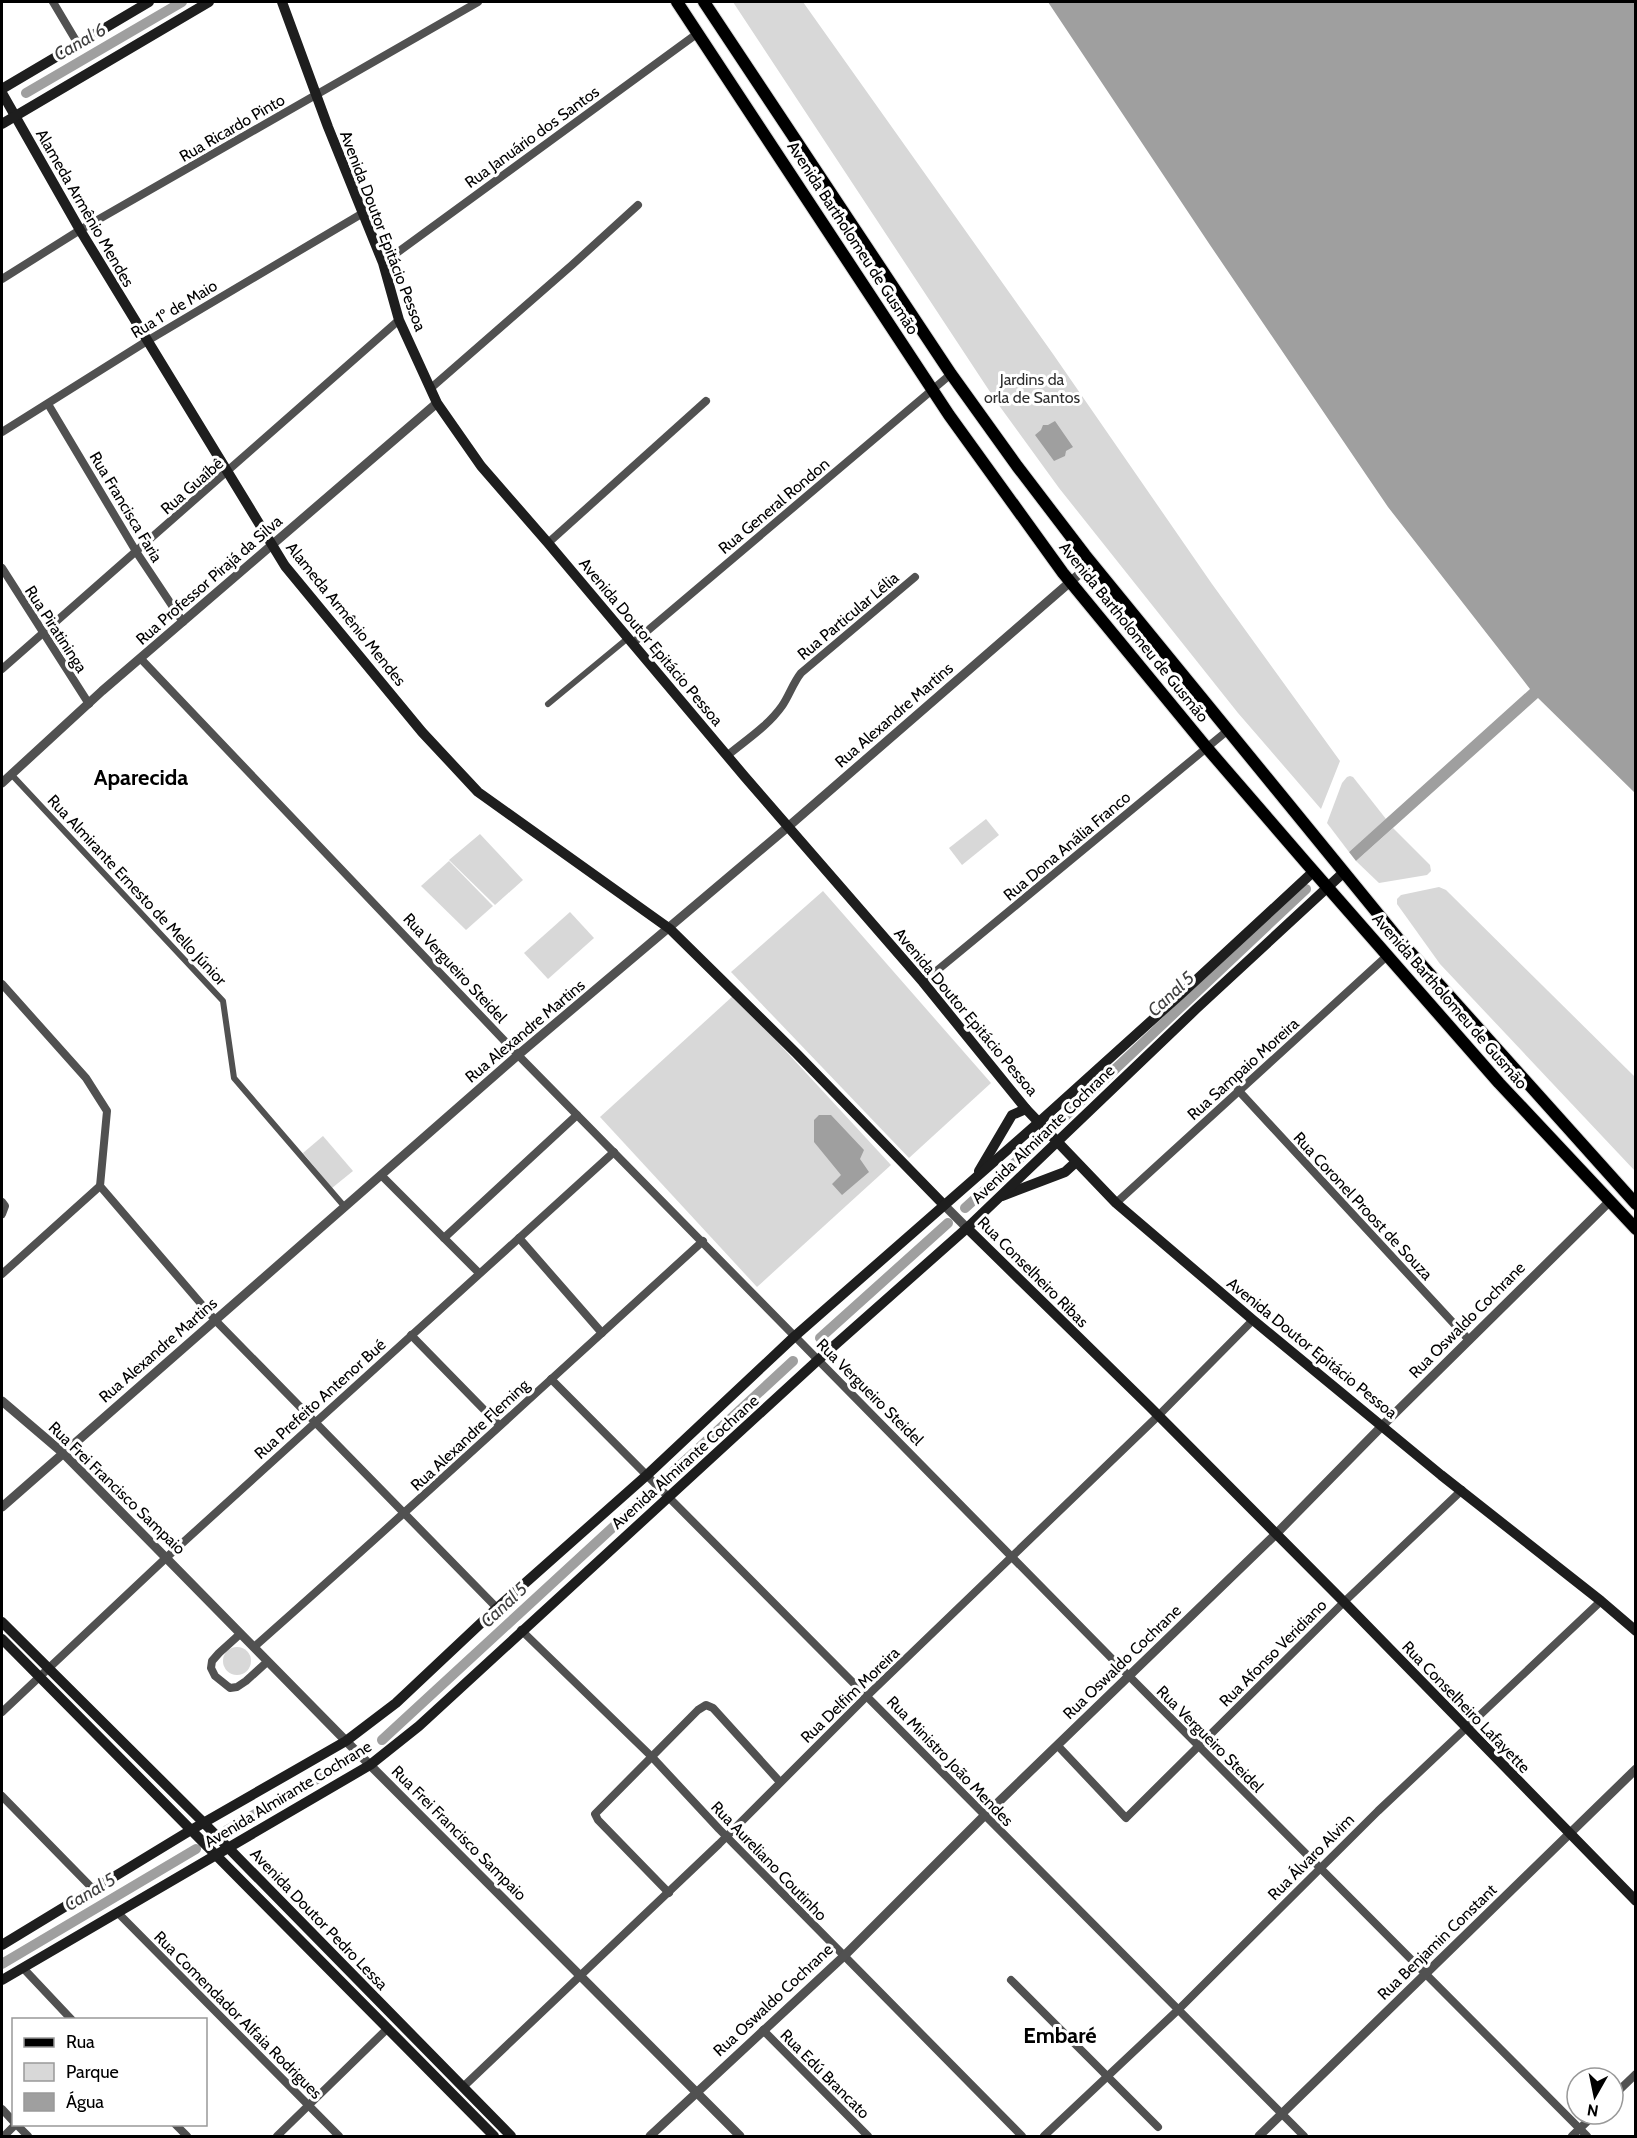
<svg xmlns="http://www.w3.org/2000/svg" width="1637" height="2138" viewBox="0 0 1637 2138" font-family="Cabin,sans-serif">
<rect width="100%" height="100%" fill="#fff"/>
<g fill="#d8d8d8">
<path d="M733,2H803L1053,354L1212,584L1340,761L1321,809L1238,713L1059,488L998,404Z"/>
<path d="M1350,776L1353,777L1386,819L1349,852L1327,823L1342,783L1347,777Z"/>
<path d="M986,819L999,835L962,865L949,848Z"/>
<path d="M1393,828L1430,865L1431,871L1427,875L1379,883L1356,861Z"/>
<path d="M480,834L523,880L495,905L449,860Z"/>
<path d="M449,861L493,906L466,930L421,886Z"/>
<path d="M1439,887L1446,890L1635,1077V1171L1440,964L1397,904V899L1401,895Z"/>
<path d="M823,891L991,1083L909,1158L731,972Z"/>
<path d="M570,912L594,938L548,979L524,953Z"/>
<path d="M734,995L891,1165L757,1287L600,1117Z"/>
<path d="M323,1136L353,1171L332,1188L303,1153Z"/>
<circle cx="237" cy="1661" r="14"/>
</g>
<g fill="#9f9f9f">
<path d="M1048,2H1635V793L1538,698L1356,861L1349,852L1530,689L1388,507L1210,245Z"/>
<path d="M1055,421L1073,447L1066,451L1065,456L1054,461L1035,435L1041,430L1043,425H1048Z"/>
<path d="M819,1115H831L864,1150L860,1159L869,1172L842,1195L832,1184L841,1175L814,1142V1120Z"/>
</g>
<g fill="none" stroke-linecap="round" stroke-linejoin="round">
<g stroke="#9f9f9f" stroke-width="10">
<path d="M26,93L182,2"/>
<path d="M1059,1122L1306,889"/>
<path d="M965,1208L1039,1141"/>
<path d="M820,1338L948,1223"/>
<path d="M674,1471L793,1361"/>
<path d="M382,1740L649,1494"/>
<path d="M227,1830L345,1763"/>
<path d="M2,1964L196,1849"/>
</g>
<g stroke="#dbdbdb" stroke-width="14">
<g id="primary">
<path d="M677,2L949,415L1063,573L1207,748L1308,865L1499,1083L1636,1229"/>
<path d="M704,2L951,374L1017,466L1085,555L1401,942L1636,1204"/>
</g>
</g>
<g stroke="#515151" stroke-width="6">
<path d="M548,704L628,638"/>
<path d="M11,774L223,1001L234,1078L344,1206"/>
</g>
<g stroke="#515151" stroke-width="8">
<path d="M53,2L78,44"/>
<path d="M383,263L698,33"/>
<path d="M2,279L80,230L478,2"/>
<path d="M431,388L572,265L638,205"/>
<path d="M48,404L137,553L183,622"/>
<path d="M2,432L147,341L363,213"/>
<path d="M548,543L706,401"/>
<path d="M2,568L89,704"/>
<path d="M633,643L951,374"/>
<path d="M141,659L518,1055L1129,1676L1587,2136"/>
<path d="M2,669L399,320"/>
<path d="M728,755C746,740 768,726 782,706C789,696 793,683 801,673L915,577"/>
<path d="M923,982L1227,731"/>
<path d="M2,984L86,1078L107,1111L100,1186L215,1320L497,1608"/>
<path d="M1238,1090L1469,1340"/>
<path d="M381,1175L479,1273"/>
<path d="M2,1202L5,1206L2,1214"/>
<path d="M1116,1203L1388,955"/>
<path d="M444,1238L577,1115"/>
<path d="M519,1238L602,1333"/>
<path d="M2,1274L100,1186"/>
<path d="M411,1335L499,1425"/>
<path d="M551,1379L1304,2136"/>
<path d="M521,1630L652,1757L719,1829L1022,2136"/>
<path d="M240,1634L219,1653L212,1661L211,1668L215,1676L230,1688L237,1687L246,1681L267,1662"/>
<path d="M254,1647C405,1514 553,1377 703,1241"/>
<path d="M2,1712L167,1557L614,1152"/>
<path d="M1058,1746L1126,1818L1344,1602L1462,1490"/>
<path d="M2,1796L94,1890"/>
<path d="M669,1893L598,1820L595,1814L698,1710L706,1705L713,1708L780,1782"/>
<path d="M118,1913L339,2136"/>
<path d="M23,1968L72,2020"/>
<path d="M1011,1980L1158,2127"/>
<path d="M763,2030L868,2136"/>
<path d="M463,2087L719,1844L867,1696L1158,1416L1253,1320"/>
<path d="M1613,2096L1636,2074"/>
<path d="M2,2109L14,2122"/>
<path d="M16,2124L28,2136"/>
<path d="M175,2124L187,2136"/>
<path d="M4,2136L16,2124"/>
<path d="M277,2136L388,2028"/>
<path d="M1044,2136L1179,2009L1378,1811L1601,1601"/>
<path d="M1572,2136L1595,2114"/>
</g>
<g stroke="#515151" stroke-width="9">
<path d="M2,783L102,691L437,403"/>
<path d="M944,1205L967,1228"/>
<path d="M2,1401L63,1453L346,1741L740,2136"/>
<path d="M2,1507L518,1055L789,826L1092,563"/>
<path d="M650,2136L844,1956L984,1816L1276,1534L1383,1425L1609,1202"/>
<path d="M1259,2136L1636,1769"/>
</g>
<g stroke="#1e1e1e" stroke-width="10">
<path d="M282,2L328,127L383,263L399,320L437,403L481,466L548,543L745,777L923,982L1026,1109L1116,1203L1253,1320L1441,1475L1601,1601L1636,1631"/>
<path d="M2,89L149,2"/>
<path d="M2,93L80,230L285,566L422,732L478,792L670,929L796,1053L944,1205"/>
<path d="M2,124L209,2"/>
<path d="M979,1171L1012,1115L1026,1109"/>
<path d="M1002,1196L1065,1172L1076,1162"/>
<path d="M967,1228L1150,1407L1344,1602L1636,1901"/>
<path d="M2,1622L204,1823L511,2136"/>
<path d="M2,1639L494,2136"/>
<path d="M2,1945L191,1830L346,1741L396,1703L497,1608L647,1475L795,1336L1038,1123L1181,994L1314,871"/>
<path d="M2,1980L370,1765L419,1726L818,1360L967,1228L1196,1009L1343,873"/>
</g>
<use href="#primary" stroke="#000" stroke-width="12"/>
</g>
<g text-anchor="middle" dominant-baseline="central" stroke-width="6" stroke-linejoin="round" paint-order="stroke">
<g font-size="16" fill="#000" stroke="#fff">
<text transform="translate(232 128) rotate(-30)">Rua Ricardo Pinto</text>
<text transform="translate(532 137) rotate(-36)">Rua Januário dos Santos</text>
<text transform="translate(85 208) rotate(60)">Alameda Armênio Mendes</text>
<text transform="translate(383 231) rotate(69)">Avenida Doutor Epitácio Pessoa</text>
<text transform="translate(853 238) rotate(57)">Avenida Bartholomeu de Gusmão</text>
<text transform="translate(174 309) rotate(-31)">Rua 1º de Maio</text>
<text transform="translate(192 486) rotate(-41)">Rua Guaíbê</text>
<text transform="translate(774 506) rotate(-40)">Rua General Rondon</text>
<text transform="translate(126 507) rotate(59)">Rua Francisca Faria</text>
<text transform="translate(209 580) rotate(-41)">Rua Professor Pirajá da Silva</text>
<text transform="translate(346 614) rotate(51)">Alameda Armênio Mendes</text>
<text transform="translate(848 616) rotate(-40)">Rua Particular Lélia</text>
<text transform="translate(56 629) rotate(57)">Rua Piratininga</text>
<text transform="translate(1134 632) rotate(51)">Avenida Bartholomeu de Gusmão</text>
<text transform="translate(651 642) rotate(50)">Avenida Doutor Epitácio Pessoa</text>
<text transform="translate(894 715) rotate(-41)">Rua Alexandre Martins</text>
<text transform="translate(1067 846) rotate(-40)">Rua Dona Anália Franco</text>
<text transform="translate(137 890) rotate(47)">Rua Almirante Ernesto de Mello Júnior</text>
<text transform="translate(455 968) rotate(47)">Rua Vergueiro Steidel</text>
<text transform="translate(1450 1001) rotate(49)">Avenida Bartholomeu de Gusmão</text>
<text transform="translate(966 1012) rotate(50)">Avenida Doutor Epitácio Pessoa</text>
<text transform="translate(525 1031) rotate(-40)">Rua Alexandre Martins</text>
<text transform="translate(1243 1069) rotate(-42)">Rua Sampaio Moreira</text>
<text transform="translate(1043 1134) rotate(-44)">Avenida Almirante Cochrane</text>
<text transform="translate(1363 1206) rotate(47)">Rua Coronel Proost de Souza</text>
<text transform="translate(1033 1272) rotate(45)">Rua Conselheiro Ribas</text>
<text transform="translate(1467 1320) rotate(-45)">Rua Oswaldo Cochrane</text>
<text transform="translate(1312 1348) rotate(39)">Avenida Doutor Epitácio Pessoa</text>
<text transform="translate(158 1350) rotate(-41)">Rua Alexandre Martins</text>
<text transform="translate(870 1392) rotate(45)">Rua Vergueiro Steidel</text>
<text transform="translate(320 1399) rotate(-42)">Rua Prefeito Antenor Bué</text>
<text transform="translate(470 1435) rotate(-43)">Rua Alexandre Fleming</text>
<text transform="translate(685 1462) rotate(-42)">Avenida Almirante Cochrane</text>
<text transform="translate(117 1488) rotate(44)">Rua Frei Francisco Sampaio</text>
<text transform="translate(1273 1653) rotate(-45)">Rua Afonso Veridiano</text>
<text transform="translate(1122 1662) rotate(-44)">Rua Oswaldo Cochrane</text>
<text transform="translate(850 1695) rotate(-44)">Rua Delfim Moreira</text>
<text transform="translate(1466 1707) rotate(46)">Rua Conselheiro Lafayette</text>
<text transform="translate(1210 1739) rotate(45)">Rua Vergueiro Steidel</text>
<text transform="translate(950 1761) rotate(46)">Rua Ministro João Mendes</text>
<text transform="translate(288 1794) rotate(-31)">Avenida Almirante Cochrane</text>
<text transform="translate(459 1833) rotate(45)">Rua Frei Francisco Sampaio</text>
<text transform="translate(1311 1857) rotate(-45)">Rua Álvaro Alvim</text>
<text transform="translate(769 1861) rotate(46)">Rua Aureliano Coutinho</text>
<text transform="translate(319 1919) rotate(46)">Avenida Doutor Pedro Lessa</text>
<text transform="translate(1437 1942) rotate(-44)">Rua Benjamin Constant</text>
<text transform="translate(773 2000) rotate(-43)">Rua Oswaldo Cochrane</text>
<text transform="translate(238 2015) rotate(45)">Rua Comendador Alfaia Rodrigues</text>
<text transform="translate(825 2074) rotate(45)">Rua Edú Brancato</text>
</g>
<g font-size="16" fill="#2f2f2f" stroke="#fff">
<text x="1032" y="379">Jardins da<tspan x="1032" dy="18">orla de Santos</tspan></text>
</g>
<g font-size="18" font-style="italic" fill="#404040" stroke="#fff">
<text transform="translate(80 42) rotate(-30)">Canal 6</text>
<text transform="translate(1171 994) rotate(-43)">Canal 5</text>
<text transform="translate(504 1605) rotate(-43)">Canal 5</text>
<text transform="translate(90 1892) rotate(-31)">Canal 5</text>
</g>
<g font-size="22" font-weight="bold" fill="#000" stroke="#fff">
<text x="141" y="777">Aparecida</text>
<text x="1060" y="2035">Embaré</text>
</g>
</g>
<rect width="1637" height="2138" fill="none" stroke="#000000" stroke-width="6"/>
<rect x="12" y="2018" width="195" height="108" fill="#ffffff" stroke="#999999" stroke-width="1.5"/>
<rect x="24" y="2038" width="30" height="9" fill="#000000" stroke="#999999" stroke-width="1.5"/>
<text x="66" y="2048" font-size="18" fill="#000000">Rua</text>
<rect x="24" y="2063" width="30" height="18" fill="#d8d8d8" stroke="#999999" stroke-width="1.5"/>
<text x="66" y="2078" font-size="18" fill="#000000">Parque</text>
<rect x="24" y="2093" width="30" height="18" fill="#9f9f9f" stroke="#999999" stroke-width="1.5"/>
<text x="66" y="2108" font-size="18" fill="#000000">Água</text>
<g transform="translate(1595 2096) rotate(189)"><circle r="28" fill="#ffffff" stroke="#999999" stroke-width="1.5"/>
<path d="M0-4.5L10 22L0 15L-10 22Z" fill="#000000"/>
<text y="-9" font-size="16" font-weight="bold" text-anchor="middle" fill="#000000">N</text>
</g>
</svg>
